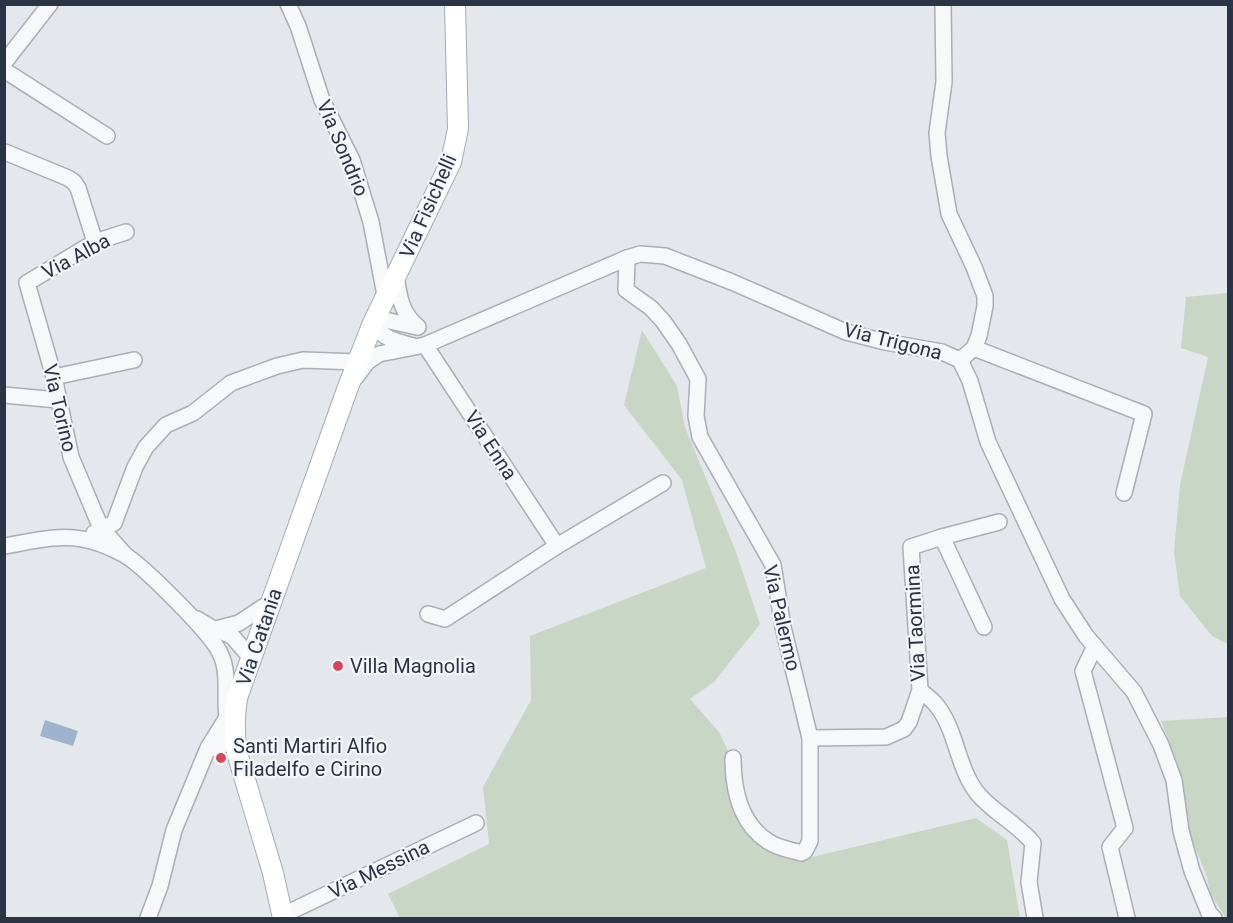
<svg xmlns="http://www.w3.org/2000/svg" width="1233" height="923" viewBox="0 0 1233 923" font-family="Roboto,sans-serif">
<rect width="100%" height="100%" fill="#e4e7ec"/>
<g fill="#c9d6c5">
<path d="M1228,293V644L1212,636L1180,596L1174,552L1180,485L1208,357L1181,348L1186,297Z"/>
<path d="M642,330L677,386L685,427L736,552L760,624L714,682L690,699L719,732L728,751L729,779L738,815L804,859L976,818L1007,840L1020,918H400L388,894L489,844L483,787L531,700L530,636L706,568L682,480L624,405Z"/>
<path d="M1228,717V918H1226L1210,893L1207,877L1189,832L1179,767L1161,721Z"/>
</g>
<path fill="#9fb4cc" d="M45,720L78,731L73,746L40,736Z"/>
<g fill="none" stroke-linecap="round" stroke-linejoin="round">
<g stroke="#a9aeb7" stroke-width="18">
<g id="minor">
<path d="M288,4L298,26L322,100L352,160L371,222L385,295"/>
<path d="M943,4L944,82L937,133L939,156L949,214L974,267L985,296V306L979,336L974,348L960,360"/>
<path d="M4,63L50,4"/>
<path d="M4,70L107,136"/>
<path d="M5,152L68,178L74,182L78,188L95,242"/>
<path d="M126,232L95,242L27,283L54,377L71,457L98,521L103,530L126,556"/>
<path d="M627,258L626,290L651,308L663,321L679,344L698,379L696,416L700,437L773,565L783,627L810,738V841L805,851L801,853C791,850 778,848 769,842C740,824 733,790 733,758"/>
<path d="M396,275C399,296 401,313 418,327"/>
<path d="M425,345L557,546L445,619L428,614"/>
<path d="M413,346C396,341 382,339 373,323L385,320L417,327"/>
<path d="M974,348L1144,414L1124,493"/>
<path d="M960,360L970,381L988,442L1062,599L1086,636L1134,692L1161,745L1174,780L1181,831L1192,871L1209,913L1214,918"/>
<path d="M54,377L134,360"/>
<path d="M356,377L367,362L379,354L425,345L627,258L640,254L665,256L732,282L846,332L885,342L942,352L960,360"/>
<path d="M4,395L58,400"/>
<path d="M94,533L114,523L135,467L146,447L166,425L193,413L231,383L277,366L303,360L358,362"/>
<path d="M942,537L984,627"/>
<path d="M4,546C29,542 58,534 82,539C97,541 112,548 125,555C144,567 211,633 220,653C230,673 224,696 227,717C228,723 232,728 234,734L228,742L216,749"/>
<path d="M557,546L663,483"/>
<path d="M197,619L210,627L232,636L251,658"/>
<path d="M216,629L239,623L272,601"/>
<path d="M1095,646L1083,671L1125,828L1110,847L1127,918"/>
<path d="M920,690C925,695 933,700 937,706C957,731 957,768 978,794C994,813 1018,824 1033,843L1029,882L1035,918"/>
<path d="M810,738L886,737L904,729L909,722L920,690L911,547L942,537L999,522"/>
<path d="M283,915L476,823"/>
<path d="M148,918L160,886L174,830L208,748L231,711"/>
</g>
</g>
<g stroke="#a3abb8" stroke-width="22">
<path id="major" d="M283,918L273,873L237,753C234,734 234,717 237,698L348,387L373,323L451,162L458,129L455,4"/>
</g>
<use href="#minor" stroke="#f7f8fa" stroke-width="15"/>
<use href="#major" stroke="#fff" stroke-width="20"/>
</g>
<g fill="#d1495b" stroke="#f4f6f9" stroke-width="2">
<circle cx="338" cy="666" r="6"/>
<circle cx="221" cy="758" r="6"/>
</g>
<g text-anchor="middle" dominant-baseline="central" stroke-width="4.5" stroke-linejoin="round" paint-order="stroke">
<g font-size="20" fill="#2b3445" stroke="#f4f6f9">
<text transform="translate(343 148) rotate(67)">Via Sondrio</text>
<text transform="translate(428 206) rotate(-66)">Via Fisichelli</text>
<text transform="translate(76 256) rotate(-28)">Via Alba</text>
<text transform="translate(893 341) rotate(14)">Via Trigona</text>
<text transform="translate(60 408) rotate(77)">Via Torino</text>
<text transform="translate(491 445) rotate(57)">Via Enna</text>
<text transform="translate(782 618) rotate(77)">Via Palermo</text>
<text transform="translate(915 623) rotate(-93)">Via Taormina</text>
<text transform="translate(259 637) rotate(-71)">Via Catania</text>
<text transform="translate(379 869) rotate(-26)">Via Messina</text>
</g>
<g font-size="20" fill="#2b3445" stroke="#f4f6f9" text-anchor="start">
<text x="350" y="666">Villa Magnolia</text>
<text x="233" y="746">Santi Martiri Alfio<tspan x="233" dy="23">Filadelfo e Cirino</tspan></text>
</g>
</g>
<rect width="1233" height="923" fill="none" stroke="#2b3445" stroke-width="12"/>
</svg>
